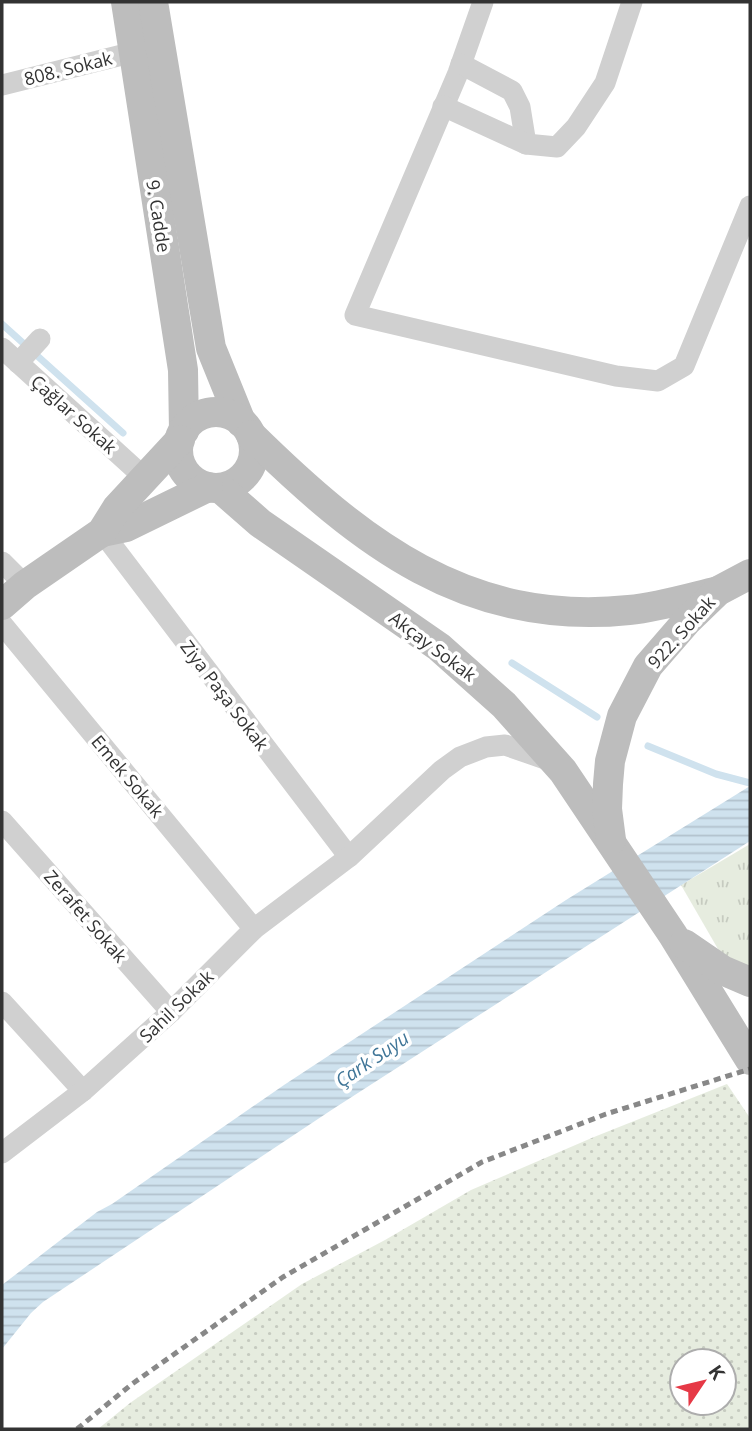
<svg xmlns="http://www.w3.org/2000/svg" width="752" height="1431" viewBox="0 0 752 1431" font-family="'Open Sans',sans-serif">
<defs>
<pattern id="grass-dots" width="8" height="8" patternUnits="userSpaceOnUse" patternTransform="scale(1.75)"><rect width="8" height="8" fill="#e6ecdf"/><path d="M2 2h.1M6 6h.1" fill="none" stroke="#c6cbc0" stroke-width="1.8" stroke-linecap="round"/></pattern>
<pattern id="park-tufts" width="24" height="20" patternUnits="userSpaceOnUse" patternTransform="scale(1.75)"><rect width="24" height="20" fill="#e6ecdf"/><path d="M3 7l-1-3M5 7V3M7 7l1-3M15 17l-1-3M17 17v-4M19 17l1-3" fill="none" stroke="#c6cbc0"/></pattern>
<pattern id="water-rules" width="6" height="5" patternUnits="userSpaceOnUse" patternTransform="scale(1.75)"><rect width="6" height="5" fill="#cfe2ee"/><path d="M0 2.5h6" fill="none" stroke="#b2c2cd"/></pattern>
</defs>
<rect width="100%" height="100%" fill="#fff"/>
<path fill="url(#grass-dots)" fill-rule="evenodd" d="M727,1084L750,1118V1429H98L130,1403L302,1284L385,1240L471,1190L594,1137ZM682,1361H724V1403H682Z"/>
<path fill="url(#park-tufts)" d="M750,844V975H733L681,885Z"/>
<path fill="url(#water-rules)" d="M750,786V841L333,1109L43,1302L31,1313L2,1349V1285L97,1212L112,1204L284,1085L566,900Z"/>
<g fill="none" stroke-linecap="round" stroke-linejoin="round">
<g stroke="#cfe2ee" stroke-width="7">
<path d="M2,324L123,433"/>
<path d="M512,663L597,717"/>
<path d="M648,746L716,774L750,783"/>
</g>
<g stroke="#d0d0d0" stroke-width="21">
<path d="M483,2L458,73L355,315L616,376L658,381L684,366L750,206"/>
<path d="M461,64L512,91L520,107L526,144"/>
<path d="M2,85L134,52"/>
<path d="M443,106L526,144L557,147L576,127L605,83L632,2"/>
<path d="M2,348L146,479"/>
<path d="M18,363L40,339"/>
<path d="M102,532L349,857"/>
<path d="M2,562L25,585"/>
<path d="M2,624L254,929"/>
<path d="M2,821L171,1012"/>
<path d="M2,1002L83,1091"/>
<path d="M2,1153L83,1091L171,1012L254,929L349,857L442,770L460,757L486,747L505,745L551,761"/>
</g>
<g stroke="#bdbdbd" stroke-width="30">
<path d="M126,2L183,370L184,431"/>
<path d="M153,2L211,348L241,422"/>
<circle cx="216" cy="450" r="38"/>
<path d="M251,435C360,542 467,627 629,610C659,607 689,598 718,591"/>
<path d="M220,488L260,523L439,647L504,705L563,771L673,935L750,1060"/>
<path d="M102,532L126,527L208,487"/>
<path d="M2,605L25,585L102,532L117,508L180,440"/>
<path d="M611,840L607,809L608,784L610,761L622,716L648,666L687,621L718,591L750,574"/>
<path d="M684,944L722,970L750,982"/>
</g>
<path stroke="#888" stroke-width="5" stroke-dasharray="7 5" stroke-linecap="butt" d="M77,1429L132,1384L283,1277L482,1162L606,1114L750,1069"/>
</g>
<g text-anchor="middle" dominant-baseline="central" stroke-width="7" stroke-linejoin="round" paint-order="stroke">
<g font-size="18" fill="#333" stroke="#fff">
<text transform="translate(68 68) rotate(-14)">808. Sokak</text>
<text transform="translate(159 216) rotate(81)">9. Cadde</text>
<text transform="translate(74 414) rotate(42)">Çağlar Sokak</text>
<text transform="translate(681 632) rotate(-48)">922. Sokak</text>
<text transform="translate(433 646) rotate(37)">Akçay Sokak</text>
<text transform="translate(225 695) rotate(53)">Ziya Paşa Sokak</text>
<text transform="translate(128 776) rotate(50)">Emek Sokak</text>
<text transform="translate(86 916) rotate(49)">Zerafet Sokak</text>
<text transform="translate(176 1006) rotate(-44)">Sahil Sokak</text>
</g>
<g font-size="19" font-style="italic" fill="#3f7597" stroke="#fff">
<text transform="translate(372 1059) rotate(-34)">Çark Suyu</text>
</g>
</g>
<rect width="752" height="1431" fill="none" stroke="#333333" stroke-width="7"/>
<g transform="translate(703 1382) rotate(55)"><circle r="33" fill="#ffffff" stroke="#adadad" stroke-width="2"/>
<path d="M0-5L12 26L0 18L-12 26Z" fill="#e63946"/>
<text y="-10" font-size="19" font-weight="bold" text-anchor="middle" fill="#333333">K</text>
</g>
</svg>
